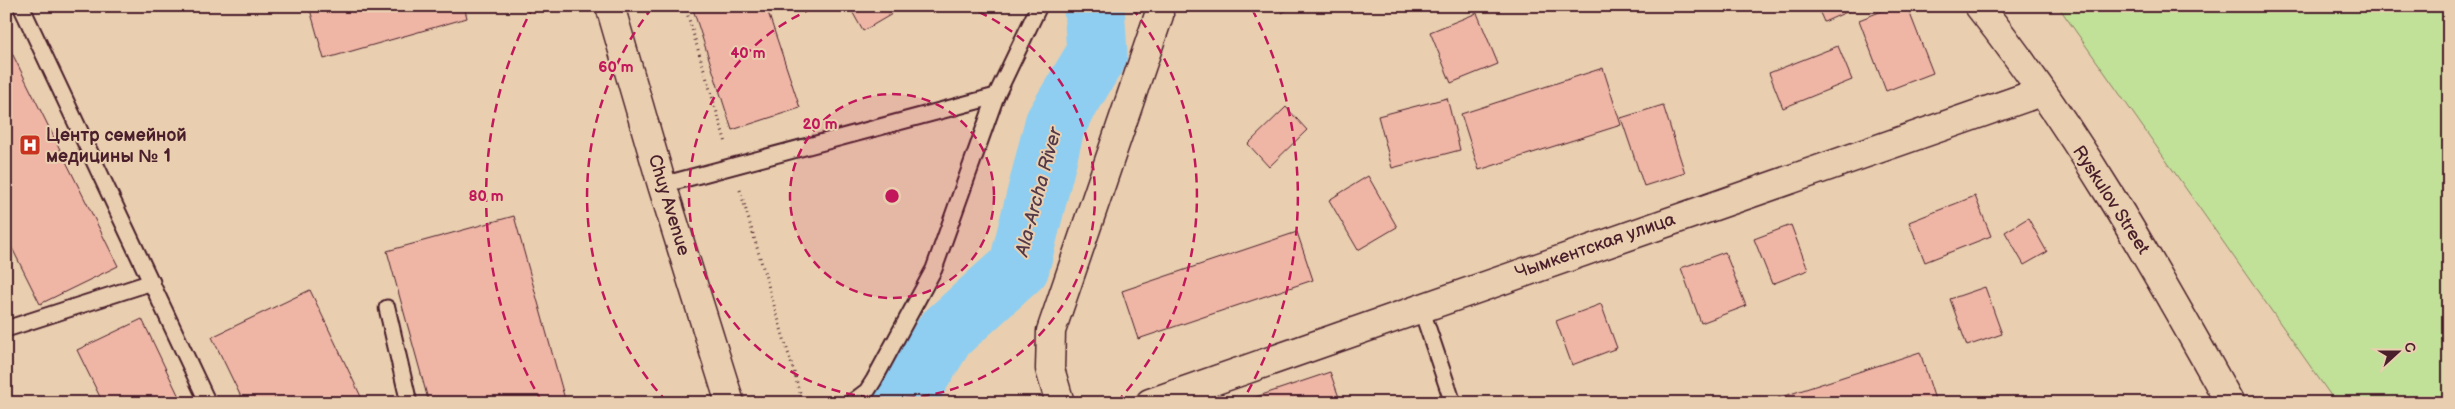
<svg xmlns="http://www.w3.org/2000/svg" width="2455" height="409" viewBox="0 0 2455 409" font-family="'Balsamiq Sans',sans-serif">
<rect width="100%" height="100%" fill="#e9cfb0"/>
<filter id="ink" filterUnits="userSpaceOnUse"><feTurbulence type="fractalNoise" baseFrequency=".02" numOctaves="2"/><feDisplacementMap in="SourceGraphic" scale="10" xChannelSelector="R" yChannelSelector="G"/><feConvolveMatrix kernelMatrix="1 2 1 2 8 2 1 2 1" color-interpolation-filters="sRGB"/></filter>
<g filter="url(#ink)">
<path fill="#c1e098" stroke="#868062" d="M2058,6H2449V395L2434,403H2336Z"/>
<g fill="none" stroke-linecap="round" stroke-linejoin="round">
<path stroke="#8fcef0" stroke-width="61" d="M902,403L945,334L1019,267L1055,124L1097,54L1094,6"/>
</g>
<g fill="#efb6a6" stroke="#4a1f2b">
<path d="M309,6H464L467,18L324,59Z"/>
<path d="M692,6H766L800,108L732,130Z"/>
<path d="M849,6H888L892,14L863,31Z"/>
<path d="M1278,6H1294L1282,13Z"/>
<path d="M1817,6H1860L1824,22Z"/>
<path d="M1895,6H1907L1933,73L1886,91L1859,20Z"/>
<path d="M1477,13L1498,64L1451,83L1430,32Z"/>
<path d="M6,41L118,266L40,304L6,236Z"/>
<path d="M1838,46L1852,80L1783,108L1769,73Z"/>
<path d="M1603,68L1621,125L1479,170L1461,114Z"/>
<path d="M1447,98L1460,150L1392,168L1378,116Z"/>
<path d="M1663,105L1685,173L1644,186L1621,118Z"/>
<path d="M1286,107L1307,130L1269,167L1248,144Z"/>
<path d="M1368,176L1397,227L1358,250L1329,200Z"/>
<path d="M1975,196L1991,236L1925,262L1909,222Z"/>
<path d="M514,216L566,403H429L387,251Z"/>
<path d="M2028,218L2047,252L2024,265L2005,232Z"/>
<path d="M1791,225L1808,270L1772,284L1754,239Z"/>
<path d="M1297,232L1313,280L1138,339L1122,291Z"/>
<path d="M1725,252L1746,306L1701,323L1681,268Z"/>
<path d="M1985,287L2002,334L1967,346L1950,299Z"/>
<path d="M310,290L364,403H244L212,337Z"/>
<path d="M1601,304L1617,348L1572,365L1556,321Z"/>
<path d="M142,319L182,403H103L77,350Z"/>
<path d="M1920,352L1936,403H1780L1778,398Z"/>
<path d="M1330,372L1341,403H1238Z"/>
</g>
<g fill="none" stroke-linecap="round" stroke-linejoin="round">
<g stroke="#4a1f2b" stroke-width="19">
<g id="service">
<path d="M21,6L208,403"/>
<path d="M662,185L996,96L1039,6"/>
<path d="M387,308L409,403"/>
<path d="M1421,308L1453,403"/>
<path d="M6,329L152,282"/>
<path d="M851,403L867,391L874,380L934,269L996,96"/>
</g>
</g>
<g stroke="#4a1f2b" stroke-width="31">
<g id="minor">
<path d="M1060,403L1050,369L1051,331L1159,15"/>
<path d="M1150,403L2041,92"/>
</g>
</g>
<g stroke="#4a1f2b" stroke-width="31">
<path id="secondary" d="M1979,6C2076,129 2154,266 2230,403"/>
</g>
<g stroke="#4a1f2b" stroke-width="31">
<path id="primary" d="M610,6L662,185L730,403"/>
</g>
<g stroke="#4a1f2b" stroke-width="3" stroke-dasharray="1 4" stroke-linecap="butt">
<path d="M685,6L726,143"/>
<path d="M740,190L803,403"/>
</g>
<use href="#service" stroke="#e9cfb0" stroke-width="15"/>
<use href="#minor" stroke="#e9cfb0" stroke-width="28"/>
<use href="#secondary" stroke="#e9cfb0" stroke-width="28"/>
<use href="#primary" stroke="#e9cfb0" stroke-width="28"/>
</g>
</g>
<circle cx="892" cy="196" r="102" fill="#c2185b" fill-opacity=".12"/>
<g fill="none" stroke="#c2185b" stroke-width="2.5" stroke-dasharray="9 6">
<circle cx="892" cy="196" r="102"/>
<path d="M965 6A203 203 0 1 1 819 6"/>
<path d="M667 402A305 305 0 0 1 652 8M1132 8A305 305 0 0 1 1117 402"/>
<path d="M542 402A406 406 0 0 1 532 9M1252 9A406 406 0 0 1 1242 402"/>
</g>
<defs>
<g id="hospital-square" transform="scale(1.125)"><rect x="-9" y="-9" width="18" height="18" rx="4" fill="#c8321e" stroke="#e9cfb0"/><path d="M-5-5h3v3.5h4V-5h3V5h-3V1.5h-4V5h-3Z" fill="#fff"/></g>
</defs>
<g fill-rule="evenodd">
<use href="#hospital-square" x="30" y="145"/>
</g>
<g text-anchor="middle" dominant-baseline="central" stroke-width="4" stroke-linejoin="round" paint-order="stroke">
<g font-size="18" font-weight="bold" fill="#4a1f2b" stroke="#e9cfb0" text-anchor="start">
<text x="46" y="135">Центр семейной<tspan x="46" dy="21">медицины № 1</tspan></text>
</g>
<g font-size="18" fill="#4a1f2b" stroke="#e9cfb0">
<text transform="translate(2111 200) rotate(57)">Ryskulov Street</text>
<text transform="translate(669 205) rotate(73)">Chuy Avenue</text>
<text transform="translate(1595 246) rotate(-19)">Чымкентская улица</text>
</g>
<g font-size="19" font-style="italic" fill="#543949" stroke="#e9cfb0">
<text transform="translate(1039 192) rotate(-75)">Ala-Archa River</text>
</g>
</g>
<circle cx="892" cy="196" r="8" fill="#c2185b" stroke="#e9cfb0" stroke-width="2.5"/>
<g font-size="15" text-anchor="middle" font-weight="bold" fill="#c2185b" stroke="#e9cfb0" stroke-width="4" stroke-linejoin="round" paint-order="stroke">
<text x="748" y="58">40 m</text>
<text x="616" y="72">60 m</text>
<text x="820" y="129">20 m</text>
<text x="486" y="201">80 m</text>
</g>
<rect width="2455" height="409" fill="none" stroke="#e9cfb0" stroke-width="25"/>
<rect x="12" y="12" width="2430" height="384" fill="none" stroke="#4a1f2b" stroke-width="2" filter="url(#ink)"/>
<g transform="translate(2398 352) rotate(69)" stroke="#e9cfb0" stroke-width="4" paint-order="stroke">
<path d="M0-4L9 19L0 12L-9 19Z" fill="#4a1f2b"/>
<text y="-8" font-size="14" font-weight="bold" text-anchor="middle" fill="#4a1f2b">С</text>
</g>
</svg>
